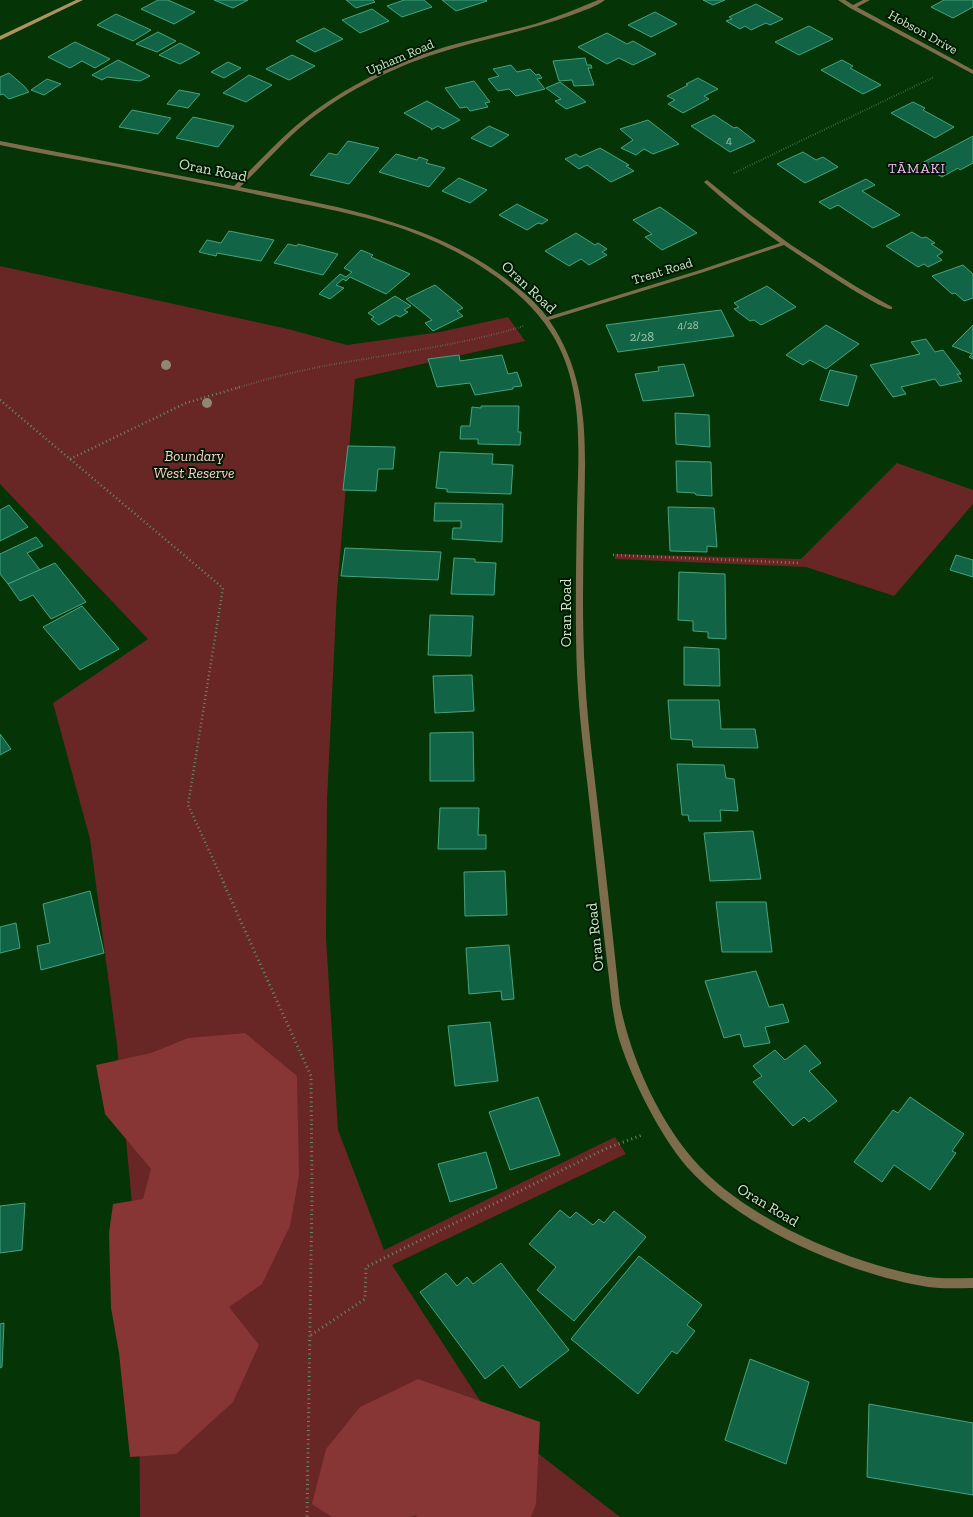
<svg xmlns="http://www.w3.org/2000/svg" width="973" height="1517" viewBox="0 0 973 1517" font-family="'Zilla Slab',serif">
<rect width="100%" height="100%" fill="#053407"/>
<g fill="#682625">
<path d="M0,266L288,329L347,345L440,332L508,317L525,341L355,379L337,592L327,800L326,938L338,1130L384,1250L615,1137L626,1154L392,1265L490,1416L620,1517H140L138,1267L117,1045L90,839L53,703L148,639L0,484Z"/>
<path d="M897,463L973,490V504L894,596L806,567L615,559V554L801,559Z"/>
</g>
<g fill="#873535">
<path d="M245,1033L297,1076L299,1176L290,1226L262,1284L229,1307L259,1345L233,1402L176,1454L130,1457L119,1353L111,1308L109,1233L113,1204L143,1199L151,1169L105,1114L96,1065L151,1053L188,1038Z"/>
<path d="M418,1379L540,1422L536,1504L531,1517H416L417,1515L410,1517H332L312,1504L326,1449L360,1407Z"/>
</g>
<g fill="#126447" stroke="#45a47d">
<path d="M158,0H168L195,12L174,24L141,9Z"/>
<path d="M214,0H248L233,8Z"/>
<path d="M346,0H373L375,2L356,8Z"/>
<path d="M404,0H424L432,7L402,17L387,6Z"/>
<path d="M442,0H486L487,1L456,11Z"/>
<path d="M703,0H725L713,5Z"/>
<path d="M944,0H973V7L953,18L931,7Z"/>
<path d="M756,4L783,19L770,25L766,23L751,30L745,26L740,29L726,21L732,19L729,17Z"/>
<path d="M372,9L389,21L360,33L342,20Z"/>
<path d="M655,12L677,24L651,37L628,25Z"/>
<path d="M116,14L151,30L133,41L97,25Z"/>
<path d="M809,26L833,39L799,55L775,42Z"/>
<path d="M324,28L343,39L315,52L296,41Z"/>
<path d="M158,32L176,41L157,52L136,44Z"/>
<path d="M607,33L627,44L633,41L656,54L633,65L619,58L607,64L578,47Z"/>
<path d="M75,42L98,53L110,59L95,68L82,61L70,68L48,57Z"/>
<path d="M180,43L200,53L180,64L159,55Z"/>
<path d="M292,55L315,66L289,80L266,69Z"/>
<path d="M585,58L587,65H591L592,68H588L594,85L574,86L572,80L559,81L553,61Z"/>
<path d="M118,60L150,76L140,81L107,77L102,80L92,75Z"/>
<path d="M842,60L853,66L850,68L881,85L863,94L821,70Z"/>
<path d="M228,62L241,68L224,78L211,72Z"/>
<path d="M511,65L517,72L530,69L536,75L539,74L542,78L537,79L545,89L516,96L509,89L498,91L488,79L499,76L493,69Z"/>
<path d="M9,73L24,86L29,92L9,99L3,94L0,95V77Z"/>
<path d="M249,75L272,85L246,102L223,93Z"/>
<path d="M698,78L718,89L704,96L709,99L683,113L668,104L675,100L667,96L688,85L686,84Z"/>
<path d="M47,79L61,84L44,95L31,90Z"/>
<path d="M474,81L490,102L485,103L488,107L470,111L467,107L460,108L445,88Z"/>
<path d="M560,82L586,102L566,109L555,101L561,99L546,88Z"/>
<path d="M179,90L200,94L188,108L167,104Z"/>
<path d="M427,101L460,120L443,129L438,126L431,130L432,129L404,113Z"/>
<path d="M913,102L925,108L923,110L954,127L935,138L891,113Z"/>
<path d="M132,110L171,118L158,134L119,127Z"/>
<path d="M714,115L734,128L737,127L755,141L730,152L691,126Z"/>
<path d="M193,117L234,126L218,147L176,138Z"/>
<path d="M648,120L679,144L653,154L644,149L636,155L621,148L633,140L620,129Z"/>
<path d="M489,126L509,135L491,147L471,138Z"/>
<path d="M973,136V163L960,170L958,168L942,177L920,164Z"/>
<path d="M348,141L379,148L349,184L310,175L329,153L337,155Z"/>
<path d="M600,148L629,165L626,166L634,171L611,182L587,165L579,169L565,159L576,154L580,157Z"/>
<path d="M803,152L816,160L823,157L838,167L805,183L777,164Z"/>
<path d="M396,154L417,160L419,157L428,160L426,163L445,168L429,187L379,172Z"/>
<path d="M459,178L487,190L470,203L442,191Z"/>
<path d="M866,179L875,185L862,191L900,215L873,228L838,205L830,209L819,202Z"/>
<path d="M517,204L548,220L542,224L538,223L527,230L499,215Z"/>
<path d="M660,207L697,233L662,250L645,237L652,234L633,220Z"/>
<path d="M229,231L274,240L261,261L217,253L216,256L199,252L207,240L221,243Z"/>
<path d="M912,232L922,238L926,237L935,243L931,244L943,252L937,256L942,260L928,267L924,264L918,267L886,246Z"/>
<path d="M576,233L595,245L598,243L607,249L602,252L607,255L589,265L581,259L569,266L545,251Z"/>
<path d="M288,244L297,246L298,244L338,254L323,275L274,263Z"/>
<path d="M361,250L373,255L371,257L410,274L386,294L350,277L346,281L343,279L336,285L344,288L330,299L319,294L340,274L346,277L352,272L344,268Z"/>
<path d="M963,265L973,274V298L964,301L955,293L952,294L932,276Z"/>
<path d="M435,285L463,308L457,311L463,316L433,331L425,323L432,320L406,299Z"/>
<path d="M767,286L796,307L761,325L754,320L750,321L734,309L739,307L734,303Z"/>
<path d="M395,296L411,306L404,310L408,312L400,317L396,315L379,325L371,319L374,317L368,313Z"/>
<path d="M721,310L734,336L618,352L606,325Z"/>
<path d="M826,325L859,344L826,369L810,360L803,365L786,355Z"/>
<path d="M973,325V359L969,357L972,354L952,346Z"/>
<path d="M926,339L935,352L943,350L961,374H957L962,381L940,386L935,379L901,387L906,394L893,397L870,365L920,354L911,342Z"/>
<path d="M459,355L460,361L502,355L508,374L517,372L522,386L513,387V389L475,395L470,383L437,387L428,359Z"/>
<path d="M684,364L694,396L643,401L635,374L659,371L658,367Z"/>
<path d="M830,370L857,376L848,406L820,400Z"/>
<path d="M481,406H519L518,432H521L520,445L478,444V439H460L461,426H470L472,407L481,408Z"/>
<path d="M675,413L709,415L710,447L676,444Z"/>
<path d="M348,446L395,447L393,469H378L376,491L343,490Z"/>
<path d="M440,452L493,454L492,464L513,465L511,494L447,492V489L436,488Z"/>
<path d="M676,461L711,462L712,496L696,495L695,493L677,492Z"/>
<path d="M435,503L503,504L502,542L452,539L453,528H461V521H434Z"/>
<path d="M9,505L28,527L0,541V510Z"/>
<path d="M668,507L714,508L717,547L707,546V552L670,551Z"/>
<path d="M36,537L43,546L27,553L40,570L8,584L0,574V554Z"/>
<path d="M345,548L441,552L438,580L341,576Z"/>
<path d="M956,555L973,560V577L950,570Z"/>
<path d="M454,558L475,559V562L496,563L494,595L451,594Z"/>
<path d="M55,563L86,602L51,619L33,595L20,601L8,584Z"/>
<path d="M679,572L725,574L726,639L708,638V632L693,631V621L678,620Z"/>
<path d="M82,606L119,649L80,670L43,627Z"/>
<path d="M430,615L473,616L471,656L428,655Z"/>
<path d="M684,647L719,649L720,686L684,685Z"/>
<path d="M472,675L474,711L435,713L433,676Z"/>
<path d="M668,700H719L721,729H755L758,748L693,747L692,740L671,739Z"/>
<path d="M473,732L474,781H430V733Z"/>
<path d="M0,734L11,749L0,755Z"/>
<path d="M677,764L724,765L726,778L734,779L738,811L720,810L721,821H689L688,815H682Z"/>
<path d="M440,808H479L478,835H486V849H438Z"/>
<path d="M753,831L761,879L710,881L704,833Z"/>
<path d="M505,871L507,915L465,916L464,872Z"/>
<path d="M90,891L104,953L41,970L37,946L50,943L43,904Z"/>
<path d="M716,902H766L772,952H722Z"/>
<path d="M16,923L20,948L0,953V927Z"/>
<path d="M509,945L514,999L502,1000L501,991L469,994L466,948Z"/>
<path d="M756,971L769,1007L783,1004L789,1022L765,1027L770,1043L744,1047L740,1034L724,1038L705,981Z"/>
<path d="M490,1022L498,1081L455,1086L448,1026Z"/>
<path d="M805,1045L821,1063L809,1071L837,1101L809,1122L804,1117L793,1126L753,1082L762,1076L753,1066L775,1050L785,1060Z"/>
<path d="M538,1097L560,1155L510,1170L489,1112Z"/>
<path d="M910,1097L964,1134L952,1151L956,1153L930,1190L894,1165L882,1182L854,1162L893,1110L898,1113Z"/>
<path d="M486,1152L497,1188L450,1202L438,1164Z"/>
<path d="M25,1203L22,1250L0,1253V1206Z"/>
<path d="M560,1210L570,1218L576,1212L593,1225L599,1219L604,1223L614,1211L646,1237L574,1321L537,1290L556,1267L529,1244Z"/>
<path d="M639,1256L702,1305L687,1325L695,1331L677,1354L672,1351L638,1394L571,1339Z"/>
<path d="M501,1263L569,1350L520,1388L503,1365L485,1379L420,1292L446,1273L457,1286L467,1277L473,1284Z"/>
<path d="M4,1323L2,1367L0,1368V1324Z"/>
<path d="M750,1359L809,1382L786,1464L725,1440Z"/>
<path d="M869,1404L973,1423V1495L867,1477Z"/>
</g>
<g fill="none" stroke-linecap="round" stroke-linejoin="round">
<g stroke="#658c65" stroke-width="2" stroke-dasharray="0.5 2" stroke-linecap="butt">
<path d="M734,173L934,77"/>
<path d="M237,388C275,376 314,367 353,361C410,351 468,343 524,326"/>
</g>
<g stroke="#658c65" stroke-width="2.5" stroke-dasharray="1 3" stroke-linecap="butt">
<path d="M0,400L223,588L188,805L224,883"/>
<path d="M70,459L186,403L240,387"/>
<path d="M613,555L800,563"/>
</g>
<g stroke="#658c65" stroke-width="3" stroke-dasharray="1 3.5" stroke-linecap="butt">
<path d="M223,882L311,1076L312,1194L307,1517"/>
<path d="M311,1335L365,1299L366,1267L605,1149L642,1135"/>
</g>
<g fill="#7e6d4d" fill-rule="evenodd">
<path d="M598,0H605C596,7 582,11 572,15C525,32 476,40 429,56C382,72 330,100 293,134C275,151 258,170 240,187C332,206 428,220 505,278C520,289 535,301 547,317L700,270L780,243C754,224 729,205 705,183L704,182L707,180L749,214L791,245L855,286L892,307V309C881,311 799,255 784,245L704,272L549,320C592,382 585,450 584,522C583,573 582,624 585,675C587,719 593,763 598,807C606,872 613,938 620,1004C631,1058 657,1117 693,1159C743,1218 852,1265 928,1277C942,1279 958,1278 973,1278V1288C958,1288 943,1289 928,1287C849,1274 741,1228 687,1167C661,1137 632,1080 620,1042C616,1030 614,1017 612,1004C604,938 597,872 590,807C585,762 579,718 577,673C575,620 576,566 577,513C578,458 584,400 560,349C537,299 480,261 431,240C384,219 333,210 283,200C226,188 170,177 113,166C75,159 37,153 0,145V141L234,186C253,168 271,148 290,131C328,97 376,71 424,54C460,41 499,34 535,24C557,17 577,9 598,0Z"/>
<path d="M838,0H845L853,5L863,0H870L857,7L973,70V74L850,8Z"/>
</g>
<path fill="#ae935f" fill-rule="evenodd" d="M76,0H83L0,40V36Z"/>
</g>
<g fill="#8e8872">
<circle cx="166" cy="365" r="5"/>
<circle cx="207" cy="403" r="5"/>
</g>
<g text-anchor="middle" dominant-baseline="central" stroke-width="4" stroke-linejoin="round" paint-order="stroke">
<g font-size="11" fill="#9cc8a8">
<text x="729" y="140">4</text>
<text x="688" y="325">4/28</text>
</g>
<g font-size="13" fill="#cae9c8" stroke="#021802">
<text transform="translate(923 32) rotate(29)">Hobson Drive</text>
<text transform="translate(400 57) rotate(-23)">Upham Road</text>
<text transform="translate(662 271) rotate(-17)">Trent Road</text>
</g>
<g font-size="13" fill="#9cc8a8">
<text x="642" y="336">2/28</text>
</g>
<g font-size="14" letter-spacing="1" fill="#f5befa" stroke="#021802">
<text x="917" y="168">TĀMAKI</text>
</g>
<g font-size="15" fill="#cae9c8" stroke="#021802">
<text transform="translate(213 170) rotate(11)">Oran Road</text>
<text transform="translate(529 287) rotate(43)">Oran Road</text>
<text transform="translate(566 613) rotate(-90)">Oran Road</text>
<text transform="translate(595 937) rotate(-96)">Oran Road</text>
<text transform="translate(768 1205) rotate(31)">Oran Road</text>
</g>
<g font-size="15" font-style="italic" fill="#feccc9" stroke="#021802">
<text x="194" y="456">Boundary<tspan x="194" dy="17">West Reserve</tspan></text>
</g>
</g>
</svg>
